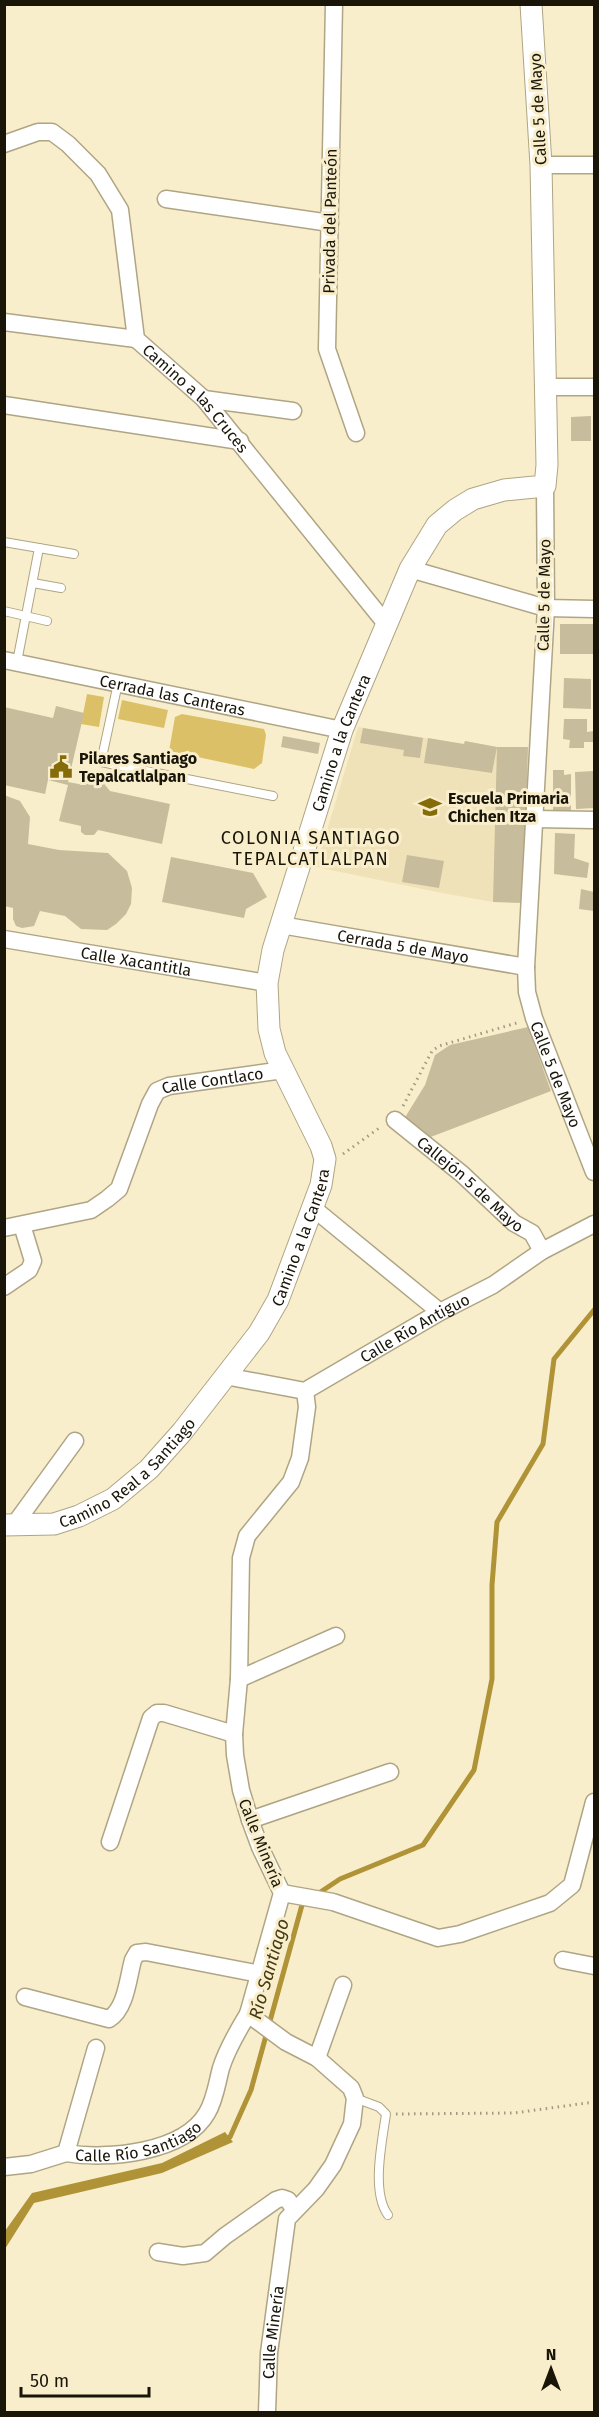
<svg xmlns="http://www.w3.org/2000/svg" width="599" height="2417" viewBox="0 0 599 2417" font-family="'Fira Sans',sans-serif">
<rect width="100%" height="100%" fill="#f9eecb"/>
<path fill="#f0e2b8" d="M358,727L463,744L465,741L497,747H528L523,903L493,902L442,893L316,867Z"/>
<g fill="#dcc067">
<path d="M87,694L104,697L99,727L81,724Z"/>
<path d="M122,700L168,710L164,728L118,719Z"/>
<path d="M182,714L264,729L266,735L262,763L254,769L169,751L175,717Z"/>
</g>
<path fill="#af9336" d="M225,2132L233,2142L162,2173L34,2203L5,2249V2231L32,2193L162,2163Z"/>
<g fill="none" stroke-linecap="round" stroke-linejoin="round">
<g stroke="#af9336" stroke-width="5">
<path d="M316,1895L340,1879L423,1845L474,1770L492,1679V1585L497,1522L543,1444L554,1359L594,1310"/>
<path d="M224,2140L230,2137L251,2090L302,1905L306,1902"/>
</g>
</g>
<g fill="#c7bc9b">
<path d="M591,416V441H571V417Z"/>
<rect x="560" y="624" width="33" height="30"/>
<path d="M564,678L591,679V709L563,708Z"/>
<path d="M56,706L84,713L68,782L84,785L92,780H101L110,791L170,804L162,844L98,830L94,835H85L81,832V826L59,821L68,785L48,780L45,794L4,785V707L53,718Z"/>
<path d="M564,719H587V732L594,731V742H584V748H569L570,740L563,739Z"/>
<path d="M363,728L423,738L420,758L403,756L404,750L360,743Z"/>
<path d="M283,736L320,743L318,754L281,747Z"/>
<path d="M428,738L464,744L465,741L497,747L492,773L424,763Z"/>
<path d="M497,747H528L523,903L493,902Z"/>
<path d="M553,770H564V775L571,774V812H553Z"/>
<path d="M594,771V808L576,809L575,772Z"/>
<path d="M4,795L20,801L30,817L28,844L59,850L108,853L127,871L132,888L131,904L126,914L116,924L107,930L81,929L65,916L40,911L34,926L22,928L16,926L13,919V908L4,906Z"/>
<path d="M555,833L575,834L574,858L589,863L587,878L554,874Z"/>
<path d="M407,855L444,861L439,888L402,882Z"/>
<path d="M171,857L253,873L267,897L246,909L244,918L162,902Z"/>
<path d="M581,889L594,892V911L579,909Z"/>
<path d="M528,1027L551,1091L428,1138L404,1119L425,1085L435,1055L450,1045Z"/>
</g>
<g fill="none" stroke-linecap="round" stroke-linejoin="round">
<g stroke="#afa584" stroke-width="10">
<g id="service">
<path d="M4,542L74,554"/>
<path d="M33,583L61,588"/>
<path d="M4,611L47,621"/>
<path d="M17,662L39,548"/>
<path d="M118,683L101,762L273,796"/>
<path d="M355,2098L379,2107L386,2114C382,2142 371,2192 388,2215"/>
</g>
</g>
<g stroke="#afa584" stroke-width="19">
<g id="minor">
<path d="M334,4L327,349L356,433"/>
<path id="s1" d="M4,144L38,132H52L68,144L98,174L120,210L136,339L204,399L387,625"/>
<path d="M541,165H594"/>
<path d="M166,199L330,223"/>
<path d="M4,322L136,339"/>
<path d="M545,387H594"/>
<path d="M204,399L293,411"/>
<path d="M4,405L240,441"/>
<path id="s2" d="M545,486L546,608L526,967L527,992L534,1018L594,1172"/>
<path d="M410,569L546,608L594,609"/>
<path id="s3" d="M4,660L342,730"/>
<path d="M535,819L594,820"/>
<path id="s4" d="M281,925L526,967"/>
<path id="s5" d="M4,939L267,983"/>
<path id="s6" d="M395,1120L462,1174L514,1223L532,1233L542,1251"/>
<path d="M313,1208L440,1312"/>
<path id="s7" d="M4,1228L91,1210L107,1199L119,1189L150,1104L157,1091L169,1086L283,1070"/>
<path d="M4,1287L29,1270L33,1261L22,1225"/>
<path id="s8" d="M225,1376L305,1391L440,1312L493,1285L542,1251L594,1224"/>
<path d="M14,1525L75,1441"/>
<path d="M239,1679L336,1636"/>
<path d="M250,1820L390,1772"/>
<path d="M110,1842L151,1718L157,1713H164L234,1734"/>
<path d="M282,1893L333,1902L438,1938L460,1934L550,1903L572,1885L594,1802"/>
<path d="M563,1960L594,1966"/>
<path d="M25,1997L109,2019C126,2009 128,1978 133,1960L137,1953L146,1952L260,1974"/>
<path id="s9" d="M96,2048L66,2153C107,2160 184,2153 207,2113C215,2100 217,2083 221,2068C227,2049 237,2032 248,2014"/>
<path d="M317,2058L343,1985"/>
<path d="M4,2167L31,2164L66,2153"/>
<path d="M158,2252L183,2256L205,2253L225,2236L276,2200L282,2198L288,2200L294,2209"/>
<path id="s10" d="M267,2412L269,2353L287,2219L316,2189L333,2165L352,2124L355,2098L351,2088L317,2058L286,2042L248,2014L282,1893L260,1847L250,1820L241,1790L235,1755L234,1734L239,1679L241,1558L247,1536L291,1482L300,1458L307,1407L305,1391"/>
</g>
</g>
<g stroke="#afa584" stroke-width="23">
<g id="tertiary">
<path id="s11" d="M4,1525L54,1524L79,1516L113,1499L149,1469L182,1432L259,1333L278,1300L321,1185L325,1159L321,1146L275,1053L269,1029L267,983L273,950L342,730L410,569L437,525L455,510L473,499L504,490L545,486L547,465L541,165L531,4"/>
</g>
</g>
<g stroke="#a1997f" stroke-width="3" stroke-dasharray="1.5 4.5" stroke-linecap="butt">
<path d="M403,1106L432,1051L439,1046L520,1022"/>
<path d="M343,1154L382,1126"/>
<path d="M396,2114L514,2113L594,2102"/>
</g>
<use href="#service" stroke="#fff" stroke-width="8"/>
<use href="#minor" stroke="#fff" stroke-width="16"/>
<use href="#tertiary" stroke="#fff" stroke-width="21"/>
</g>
<defs>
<g id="civic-bare" transform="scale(1.8)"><path d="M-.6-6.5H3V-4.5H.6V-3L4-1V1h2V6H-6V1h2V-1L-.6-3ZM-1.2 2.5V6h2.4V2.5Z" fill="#856c09" stroke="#f9eecb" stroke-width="2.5" paint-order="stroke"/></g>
<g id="school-bare" transform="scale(1.8)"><path d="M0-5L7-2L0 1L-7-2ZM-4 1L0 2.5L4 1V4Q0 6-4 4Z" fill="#856c09" stroke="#f9eecb" stroke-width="2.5" paint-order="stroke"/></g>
</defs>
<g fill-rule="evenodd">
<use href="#civic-bare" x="61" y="767"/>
<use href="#school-bare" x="430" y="807"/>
</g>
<g text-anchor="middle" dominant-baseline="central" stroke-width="6" stroke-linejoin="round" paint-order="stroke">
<g font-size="16" fill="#191509" stroke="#f9eecb">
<text transform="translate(538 109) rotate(-93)">Calle 5 de Mayo</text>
<text transform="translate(330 221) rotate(-89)">Privada del Panteón</text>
<text stroke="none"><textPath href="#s1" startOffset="369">Camino a las Cruces</textPath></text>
<text transform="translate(544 595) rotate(-89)">Calle 5 de Mayo</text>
<text stroke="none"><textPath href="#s3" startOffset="172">Cerrada las Canteras</textPath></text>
<text stroke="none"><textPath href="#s11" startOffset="963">Camino a la Cantera</textPath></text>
<text stroke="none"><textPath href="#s4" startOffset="124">Cerrada 5 de Mayo</textPath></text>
<text stroke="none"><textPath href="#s5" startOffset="134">Calle Xacantitla</textPath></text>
<text stroke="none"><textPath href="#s2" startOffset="594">Calle 5 de Mayo</textPath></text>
<text stroke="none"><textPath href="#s7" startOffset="286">Calle Contlaco</textPath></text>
<text stroke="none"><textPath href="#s6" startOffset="99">Callejón 5 de Mayo</textPath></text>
<text stroke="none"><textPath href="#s11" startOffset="441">Camino a la Cantera</textPath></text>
<text stroke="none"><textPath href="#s8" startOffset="208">Calle Río Antiguo</textPath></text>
<text stroke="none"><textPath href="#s11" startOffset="141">Camino Real a Santiago</textPath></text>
<text transform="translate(261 1843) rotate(68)">Calle Minería</text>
<text stroke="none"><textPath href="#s9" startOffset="184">Calle Río Santiago</textPath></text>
<text stroke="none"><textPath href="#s10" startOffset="80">Calle Minería</textPath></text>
</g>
<g font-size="16" font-weight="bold" fill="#191509" stroke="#f9eecb" text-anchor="start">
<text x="79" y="758">Pilares Santiago<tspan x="79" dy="18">Tepalcatlalpan</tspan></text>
<text x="448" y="798">Escuela Primaria<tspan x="448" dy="18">Chichen Itza</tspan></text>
</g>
<g font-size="18" letter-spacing="1.5" fill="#191509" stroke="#f9eecb">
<text x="311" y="838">COLONIA SANTIAGO<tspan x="311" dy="21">TEPALCATLALPAN</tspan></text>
</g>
<g font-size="18" font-style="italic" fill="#463a13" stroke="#f9eecb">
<text transform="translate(269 1969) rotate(-74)">Río Santiago</text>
</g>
</g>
<rect width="599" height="2417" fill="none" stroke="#191509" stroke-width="12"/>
<g transform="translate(551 2369)" stroke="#f9eecb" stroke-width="4.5" paint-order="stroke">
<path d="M0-4.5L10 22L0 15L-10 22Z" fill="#191509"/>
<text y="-9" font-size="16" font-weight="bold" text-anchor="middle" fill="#191509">N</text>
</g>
<path d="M21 2387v9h128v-9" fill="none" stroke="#191509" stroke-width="3"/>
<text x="30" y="2387" font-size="18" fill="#191509" stroke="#f9eecb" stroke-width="4.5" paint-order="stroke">50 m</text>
</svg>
